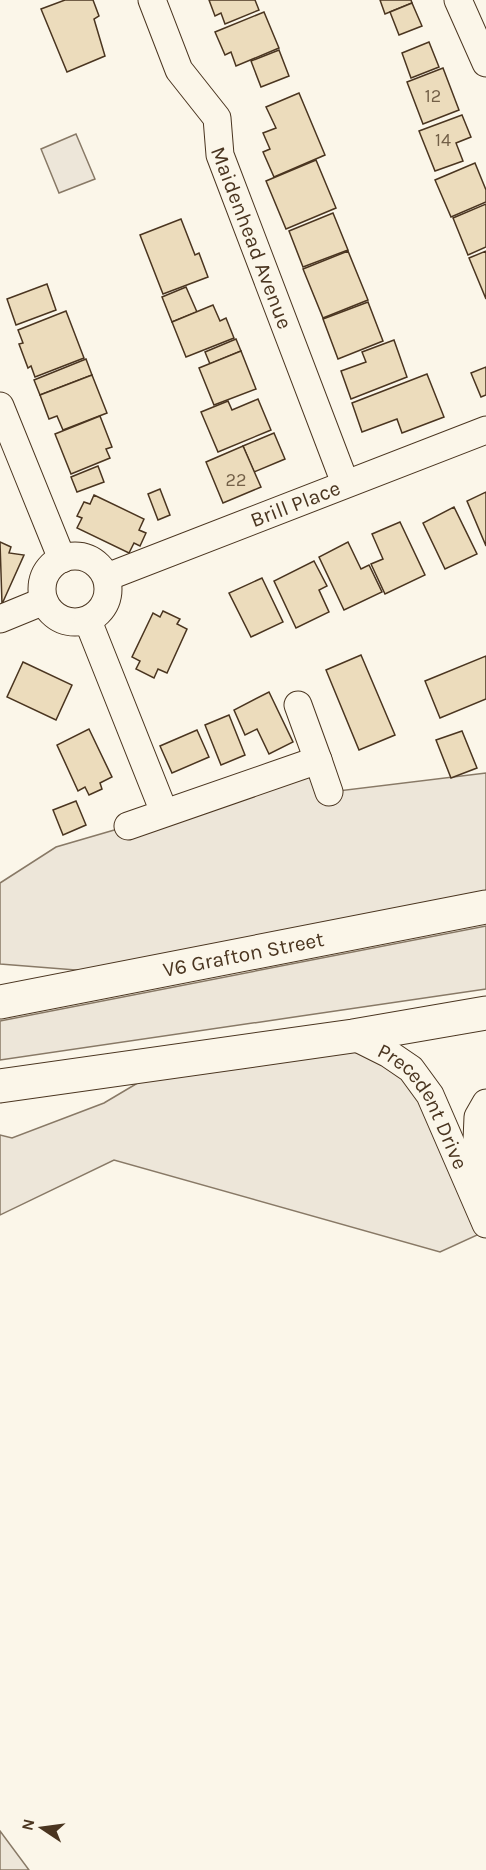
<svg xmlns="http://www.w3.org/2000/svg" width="486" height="1870" viewBox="0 0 486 1870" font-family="Karla,sans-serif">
<rect width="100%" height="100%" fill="#fbf6e9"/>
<g fill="#ede6d9" stroke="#887966" stroke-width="1.5">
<path d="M76,134L95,179L59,193L41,149Z"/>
<path d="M318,760L330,792L486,773V907L139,975L0,964V883L56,847L128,826Z"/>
<path d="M486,926V989L0,1060V1021Z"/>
<path d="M353,1036L411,1070L486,1231L440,1252L114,1160L0,1215V1135L12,1138L104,1103L173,1062Z"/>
<path d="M0,1831L29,1870H0Z"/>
</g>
<g fill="#ecdcbc" stroke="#4a3520" stroke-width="1.5">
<path d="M65,0H93L99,16L94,19L105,56L67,72L41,9Z"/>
<path d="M209,0H255L259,10L225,24L221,13L215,16Z"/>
<path d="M380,0H411L412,3L385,14Z"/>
<path d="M412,3L422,26L399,35L390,12Z"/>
<path d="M264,12L279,48L236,66L231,52L225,55L215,32Z"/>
<path d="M429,42L439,67L411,78L402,53Z"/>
<path d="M279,50L289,76L261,87L251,61Z"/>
<path d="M443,68L459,110L423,124L407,82Z"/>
<path d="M299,93L325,155L274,177L263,152L270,149L263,133L276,128L266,107Z"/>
<path d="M462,115L471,137L456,143L463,161L435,171L419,131Z"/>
<path d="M316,160L336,208L286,229L266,181Z"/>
<path d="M475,163L486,190V202L451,217L435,180Z"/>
<path d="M486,204V247L468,255L453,218Z"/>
<path d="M333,213L348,250L303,267L289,231Z"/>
<path d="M181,219L195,255L199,253L208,277L163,294L140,235Z"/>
<path d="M348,251L368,300L323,318L303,269Z"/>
<path d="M486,251V299L469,258Z"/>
<path d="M47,284L56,310L16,325L7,299Z"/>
<path d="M186,287L197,312L172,322L162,297Z"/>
<path d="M368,302L383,341L338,359L323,319Z"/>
<path d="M213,305L220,321L226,318L234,338L186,357L172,322Z"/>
<path d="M66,311L84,358L35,377L31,366L28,368L19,344L23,343L18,330Z"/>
<path d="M236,339L241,351L210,364L205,352Z"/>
<path d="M394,340L407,377L351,399L341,371L366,362L362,352Z"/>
<path d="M241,351L256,389L214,405L199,368Z"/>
<path d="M86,359L92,375L40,395L34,380Z"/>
<path d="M486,367V395L481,397L471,373Z"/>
<path d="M427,374L444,417L402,433L397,419L362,432L352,403Z"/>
<path d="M92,375L107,413L63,430L57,416L49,419L40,395Z"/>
<path d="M258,399L271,430L218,452L201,412L228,401L232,410Z"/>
<path d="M100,416L112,447L106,449L110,458L71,474L55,434Z"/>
<path d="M274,433L285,459L254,472L243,446Z"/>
<path d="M243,446L261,487L223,503L206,462Z"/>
<path d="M98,466L104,482L77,492L71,477Z"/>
<path d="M160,489L170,515L158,520L148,494Z"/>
<path d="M486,492V546L467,501Z"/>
<path d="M94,495L144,519L139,530L146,533L140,546L134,543L129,553L77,528L82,518L77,516L84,502L90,504Z"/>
<path d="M454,507L477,554L445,569L423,523Z"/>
<path d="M400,522L425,575L385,594L371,564L383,559L372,534Z"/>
<path d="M0,542L11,547L9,553L24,555L2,604Z"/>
<path d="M348,542L361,569L369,565L382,592L344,610L319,557Z"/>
<path d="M314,561L327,586L319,590L329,612L296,628L274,581Z"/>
<path d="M262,578L283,622L251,637L229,593Z"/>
<path d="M163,611L180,619L177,624L187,629L167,673L158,669L154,678L136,669L140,661L132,657L153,613L160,617Z"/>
<path d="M361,655L395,735L359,750L326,670Z"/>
<path d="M486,656V699L440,718L425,681Z"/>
<path d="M23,662L72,685L56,720L7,697Z"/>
<path d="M269,692L293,742L269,754L257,729L245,735L234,710Z"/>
<path d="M229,715L245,755L221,765L205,725Z"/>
<path d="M89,729L112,777L100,783L102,789L89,795L85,787L78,791L57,745Z"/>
<path d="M197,730L209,757L172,773L160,746Z"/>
<path d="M462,731L477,768L451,778L436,740Z"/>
<path d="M76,801L86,825L63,835L53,810Z"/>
</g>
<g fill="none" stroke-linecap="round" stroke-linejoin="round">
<g stroke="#4a3520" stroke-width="29">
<g id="street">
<path id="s1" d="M152,0L179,70L217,118L220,155L345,483"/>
<path d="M458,0L486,63"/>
<path d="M0,406L62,559"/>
<circle cx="75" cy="589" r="33"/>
<path id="s2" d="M107,577L486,430"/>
<path d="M0,619L44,601"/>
<path d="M88,621L164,812"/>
<path d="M318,760L329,792"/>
<path d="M128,826L318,760L298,705"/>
<path id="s3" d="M353,1036L389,1054L411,1069L430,1095L486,1224"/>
<path d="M475,1186L478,1117L486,1103"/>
</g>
</g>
<g stroke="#4a3520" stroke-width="35">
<g id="secondary">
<path id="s4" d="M0,1002L486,907"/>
<path d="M0,1086L353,1036L486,1013"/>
</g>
</g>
<use href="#street" stroke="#fbf6e9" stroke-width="27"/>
<use href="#secondary" stroke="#fbf6e9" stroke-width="33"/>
</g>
<g text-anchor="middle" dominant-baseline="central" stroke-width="4.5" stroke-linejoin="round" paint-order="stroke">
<g font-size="18" fill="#725f47">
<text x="433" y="96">12</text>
<text x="443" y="140">14</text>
<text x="236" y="480">22</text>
</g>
<g font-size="21" fill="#4a3520" stroke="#fbf6e9">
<text stroke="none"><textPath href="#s1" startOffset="262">Maidenhead Avenue</textPath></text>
<text stroke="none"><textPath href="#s2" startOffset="202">Brill Place</textPath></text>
<text stroke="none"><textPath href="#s4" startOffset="248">V6 Grafton Street</textPath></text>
<text stroke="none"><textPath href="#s3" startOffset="104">Precedent Drive</textPath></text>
</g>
</g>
<g transform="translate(42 1828) rotate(283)" stroke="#fbf6e9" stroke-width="4.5" paint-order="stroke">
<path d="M0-4.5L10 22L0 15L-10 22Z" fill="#4a3520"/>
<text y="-9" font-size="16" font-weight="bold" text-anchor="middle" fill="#4a3520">N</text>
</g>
</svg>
